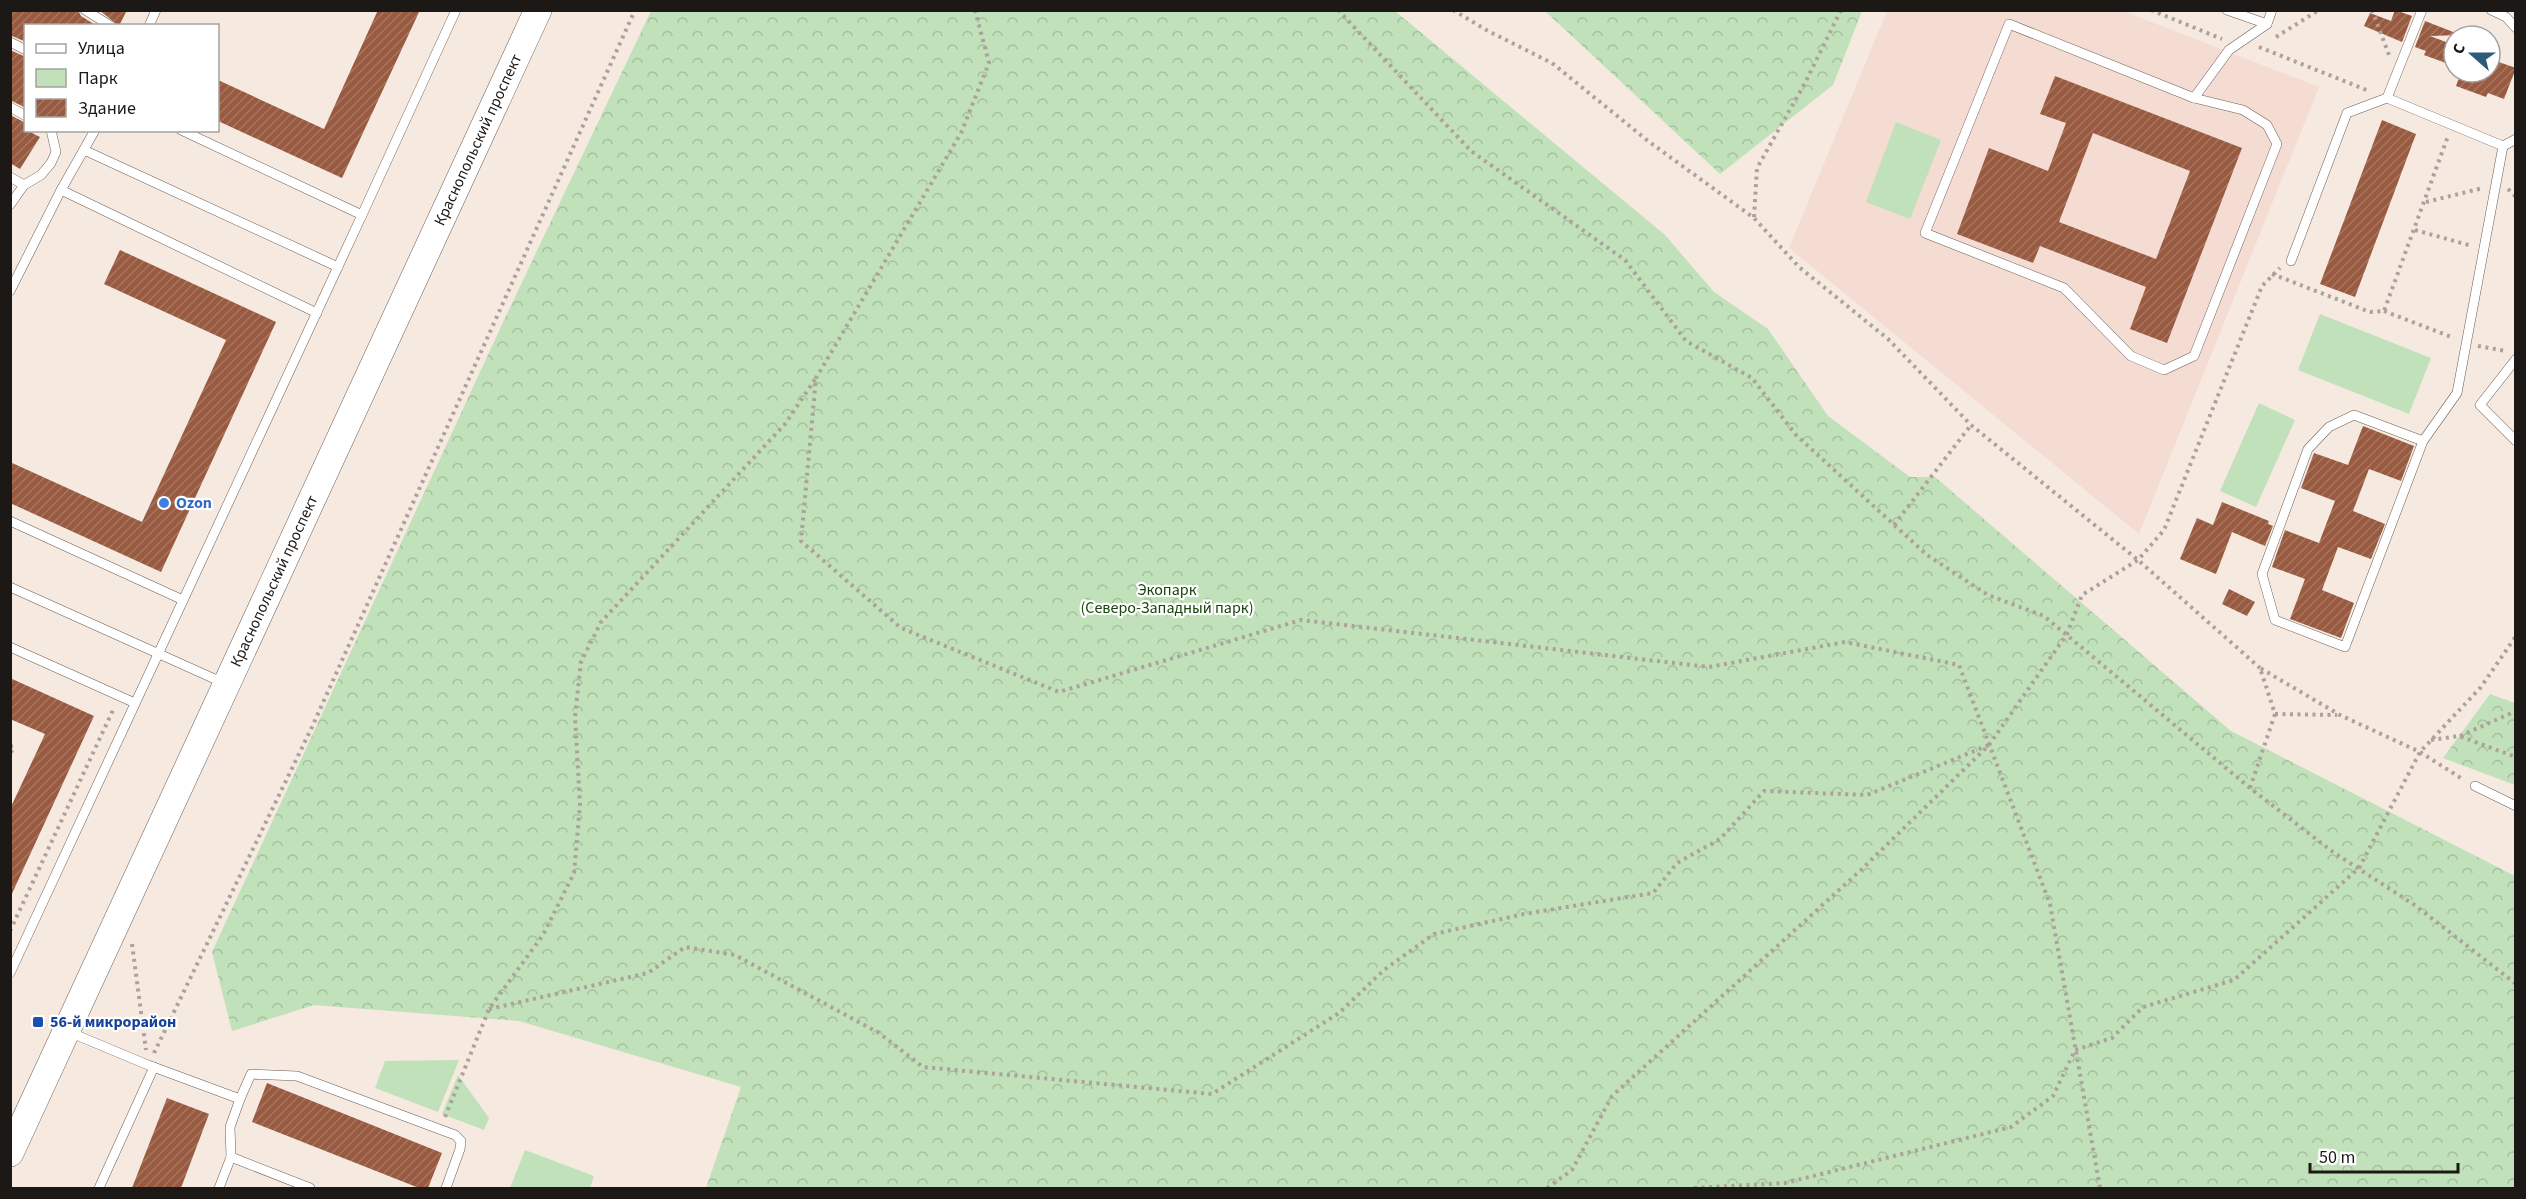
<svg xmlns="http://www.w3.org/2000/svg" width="2526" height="1199" viewBox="0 0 2526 1199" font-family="'Source Sans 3',sans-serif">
<defs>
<pattern id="forest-crowns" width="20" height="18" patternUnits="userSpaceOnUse" patternTransform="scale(1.5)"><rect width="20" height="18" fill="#c0e1b9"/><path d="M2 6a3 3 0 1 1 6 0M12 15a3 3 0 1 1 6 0" fill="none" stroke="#a4c09e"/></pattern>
<pattern id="building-hatch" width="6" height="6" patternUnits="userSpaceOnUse" patternTransform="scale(1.5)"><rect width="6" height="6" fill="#995a40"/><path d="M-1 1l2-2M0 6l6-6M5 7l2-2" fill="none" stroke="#a37764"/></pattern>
</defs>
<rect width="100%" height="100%" fill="#f6e9e0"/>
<path fill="#f4dcd3" d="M1887,11H2123L2319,87L2139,534L1789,248Z"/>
<g fill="#c0e1b9">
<path d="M1896,122L1941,140L1910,219L1866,202Z"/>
<path d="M2320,314L2431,358L2409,414L2298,370Z"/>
<path d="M2259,403L2295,420L2256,507L2220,491Z"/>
<path d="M459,1060L438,1112L375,1088L385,1061Z"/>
<path d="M458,1075L489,1118L484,1130L442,1114Z"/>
<path d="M525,1150L594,1176L590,1188H510Z"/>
</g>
<g fill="url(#forest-crowns)">
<path d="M651,11H1395L1665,235L1714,292L1768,329L1828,416L1910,477H1935L2231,731L2515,876V1188H706L741,1087L519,1021L314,1005L232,1031L212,952L505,318Z"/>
<path d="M1545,11H1862L1833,85L1720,174Z"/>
<path d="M2490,694L2515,703V785L2443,758Z"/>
</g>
<g fill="url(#building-hatch)" fill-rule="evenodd">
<path d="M10,10H78L81,16L97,26H26V42L10,35Z"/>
<path d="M99,10H127L119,26Z"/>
<path d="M378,10H420L342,178L218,121V80L324,129Z"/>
<path d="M2395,10L2412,16L2402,42L2364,26L2370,13L2391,21Z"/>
<path d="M2425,21L2461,35L2430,36L2454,45V66L2424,55L2426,51L2415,47Z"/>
<path d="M10,50L26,57V108L10,100Z"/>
<path d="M2490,59L2516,68L2504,99L2488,93L2486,97L2456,86L2461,72H2490Z"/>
<path d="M2055,76L2242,148L2167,343L2130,329L2146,287L2040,246L2033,263L1957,234L1989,148L2048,171L2066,123L2040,114ZM2093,133L2190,171L2156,259L2059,222Z"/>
<path d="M10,115L26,123V130L40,137L20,169L10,163Z"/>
<path d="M2382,120L2416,134L2355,297L2320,284Z"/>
<path d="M120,250L276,322L161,572L10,503V462L142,522L226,340L104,284Z"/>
<path d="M2363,426L2414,446L2401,481L2369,469L2353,511L2385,524L2371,559L2338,547L2322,590L2354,603L2341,638L2290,619L2305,579L2272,567L2285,530L2319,543L2335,501L2301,488L2314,453L2348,465Z"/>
<path d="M2222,502L2269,521L2268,524L2273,526L2265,546L2232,532L2216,574L2180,559L2197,518L2213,525Z"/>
<path d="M2229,589L2255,602L2247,616L2222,604Z"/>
<path d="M10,678L94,716L10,898V809L45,734L10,719Z"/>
<path d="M267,1083L442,1153L428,1188H419L252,1122Z"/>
<path d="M167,1098L209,1114L181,1188H132Z"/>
</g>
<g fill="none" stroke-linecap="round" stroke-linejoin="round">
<g stroke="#6a5f58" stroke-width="10">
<g id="lane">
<path d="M85,10L111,26"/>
<path d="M2227,10L2267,24"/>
<path d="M2491,10L2506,17L2516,28"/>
<path d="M2009,24L2194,98L2243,110L2267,125L2277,144L2194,356L2164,370L2131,356L2064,288L1925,233Z"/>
<path d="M149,26L156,10"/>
<path d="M10,42L26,50"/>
<path d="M2194,98L2229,50L2267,24L2272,10"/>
<path d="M2387,98L2503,146L2516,139"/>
<path d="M10,107L26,116"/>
<path d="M84,150L338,267"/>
<path d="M10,177L24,185"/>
<path d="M61,190L95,130"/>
<path d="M10,205L24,185L41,175L51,163L56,152L51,130"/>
<path d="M362,215L456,10"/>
<path d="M2291,261L2347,113L2387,98L2422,10"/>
<path d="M10,291L61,190L317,313"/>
<path d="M2516,359L2480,405L2516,441"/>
<path d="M2423,441L2354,415L2329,427L2308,449L2262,574L2275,620L2345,647L2423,441L2457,393L2503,146"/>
<path d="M10,521L183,600"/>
<path d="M10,587L226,684"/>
<path d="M10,647L135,703"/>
<path d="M2475,786L2516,806"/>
<path d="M10,973L362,215L181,130"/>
<path d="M69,1032L148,1065L240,1099L251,1074L297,1076L455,1135L461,1141L460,1149L446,1188"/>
<path d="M240,1099L230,1127L231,1157L310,1188"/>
<path d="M99,1188L154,1067"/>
<path d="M219,1188L231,1157"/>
</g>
</g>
<g stroke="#6a5f58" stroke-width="28">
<g id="secondary">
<path id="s1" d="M10,1153L538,10"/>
</g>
</g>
<g stroke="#aca29b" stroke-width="4" stroke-dasharray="3 4.5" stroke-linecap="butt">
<path d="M975,10L989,63L961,133L816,378L801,541L901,628L1059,692L1301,620L1709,667L1845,642L1959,665L2050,904L2100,1188"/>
<path d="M1338,10L1471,151L1625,260L1686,341L1752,378L1796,435L1927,555L1988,595L2044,616L2250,788L2333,852L2416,906L2516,984"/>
<path d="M1453,10L1488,31L1552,63L1648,141L1754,218L1799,267L1888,339L1971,425L2138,560L2260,668"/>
<path d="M2151,10L2222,39"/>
<path d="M2372,10L2389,55"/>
<path d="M2276,37L2319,10"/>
<path d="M2259,47L2369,91"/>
<path d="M2508,189L2516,197"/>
<path d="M2426,202L2483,188"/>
<path d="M1754,217L1757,168L1805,83L1841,10"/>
<path d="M2415,230L2472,246"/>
<path d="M2272,274L2370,312L2384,311L2448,136"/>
<path d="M2384,311L2454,338"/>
<path d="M2478,346L2506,351"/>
<path d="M1894,525L1971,425"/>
<path d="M2275,714L2337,715"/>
<path d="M2460,736L2516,711"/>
<path d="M2431,740L2459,736L2516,757"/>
<path d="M10,746L14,747L10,754"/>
<path d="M2250,788L2275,714L2260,668L2340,715L2420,752L2464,780"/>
<path d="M10,931L114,708"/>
<path d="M132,944L146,1050"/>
<path d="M489,1009L648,973L685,947L735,955L879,1033L923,1067L1212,1094L1339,1013L1384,970L1434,934L1524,914L1653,893L1677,863L1720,839L1764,791L1867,795L1989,745"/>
<path d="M154,1053L312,727L635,10"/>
<path d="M445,1117L489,1009L543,935L574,873L580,805L575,716L581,662L601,622L785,424L816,378"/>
<path d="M1547,1188L1572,1170L1612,1096L1861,870L1989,745L2067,634L2082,595L2138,560L2164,530L2262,286L2280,268"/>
<path d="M1694,1188L1785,1183L2011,1127L2053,1096L2075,1050L2112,1038L2143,1007L2234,980L2359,868L2420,752L2481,687L2516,636"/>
</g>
<use href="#lane" stroke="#fff" stroke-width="9"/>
<use href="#secondary" stroke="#fff" stroke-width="27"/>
</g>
<circle fill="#3f7fe0" stroke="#fff" stroke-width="2" cx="164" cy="503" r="6"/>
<rect fill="#1a4fb4" stroke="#fff" stroke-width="2" x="32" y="1016" width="12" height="12" rx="3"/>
<g text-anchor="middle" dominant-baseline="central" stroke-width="4.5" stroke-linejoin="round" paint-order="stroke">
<g font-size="16" fill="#1c1815" stroke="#fff">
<text stroke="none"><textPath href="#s1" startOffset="1116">Краснопольский проспект</textPath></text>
<text stroke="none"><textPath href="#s1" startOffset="630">Краснопольский проспект</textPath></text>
</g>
<g font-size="16" font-weight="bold" fill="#366cbe" stroke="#fff" text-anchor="start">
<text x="176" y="503">Ozon</text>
</g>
<g font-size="16" fill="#17450d" stroke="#fff">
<text x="1167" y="590">Экопарк<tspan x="1167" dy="18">(Северо-Западный парк)</tspan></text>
</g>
<g font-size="16" font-weight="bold" fill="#164399" stroke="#fff" text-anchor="start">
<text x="50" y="1022">56-й микрорайон</text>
</g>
</g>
<rect width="2526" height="1199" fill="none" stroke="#1c1815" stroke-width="24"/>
<rect x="24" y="24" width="195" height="108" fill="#ffffff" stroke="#a4a3a1" stroke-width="1.5"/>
<rect x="36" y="44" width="30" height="9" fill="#ffffff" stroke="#a4a3a1" stroke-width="1.5"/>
<text x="78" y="54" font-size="18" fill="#1c1815">Улица</text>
<rect x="36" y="69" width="30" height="18" fill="#c0e1b9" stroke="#a4a3a1" stroke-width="1.5"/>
<text x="78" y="84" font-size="18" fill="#1c1815">Парк</text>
<rect x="36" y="99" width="30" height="18" fill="url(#building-hatch)" stroke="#a4a3a1" stroke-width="1.5"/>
<text x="78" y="114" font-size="18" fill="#1c1815">Здание</text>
<g transform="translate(2472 54) rotate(291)"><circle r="28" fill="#ffffff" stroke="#a4a3a1" stroke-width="1.5"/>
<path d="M0-4.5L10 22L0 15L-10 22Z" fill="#2d5c7b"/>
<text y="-9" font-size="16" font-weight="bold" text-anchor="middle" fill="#1c1815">С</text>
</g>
<path d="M2310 1163v9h148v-9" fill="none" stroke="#1c1815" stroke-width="3"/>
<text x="2319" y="1163" font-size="18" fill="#1c1815" stroke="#ffffff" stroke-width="4.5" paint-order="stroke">50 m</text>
</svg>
